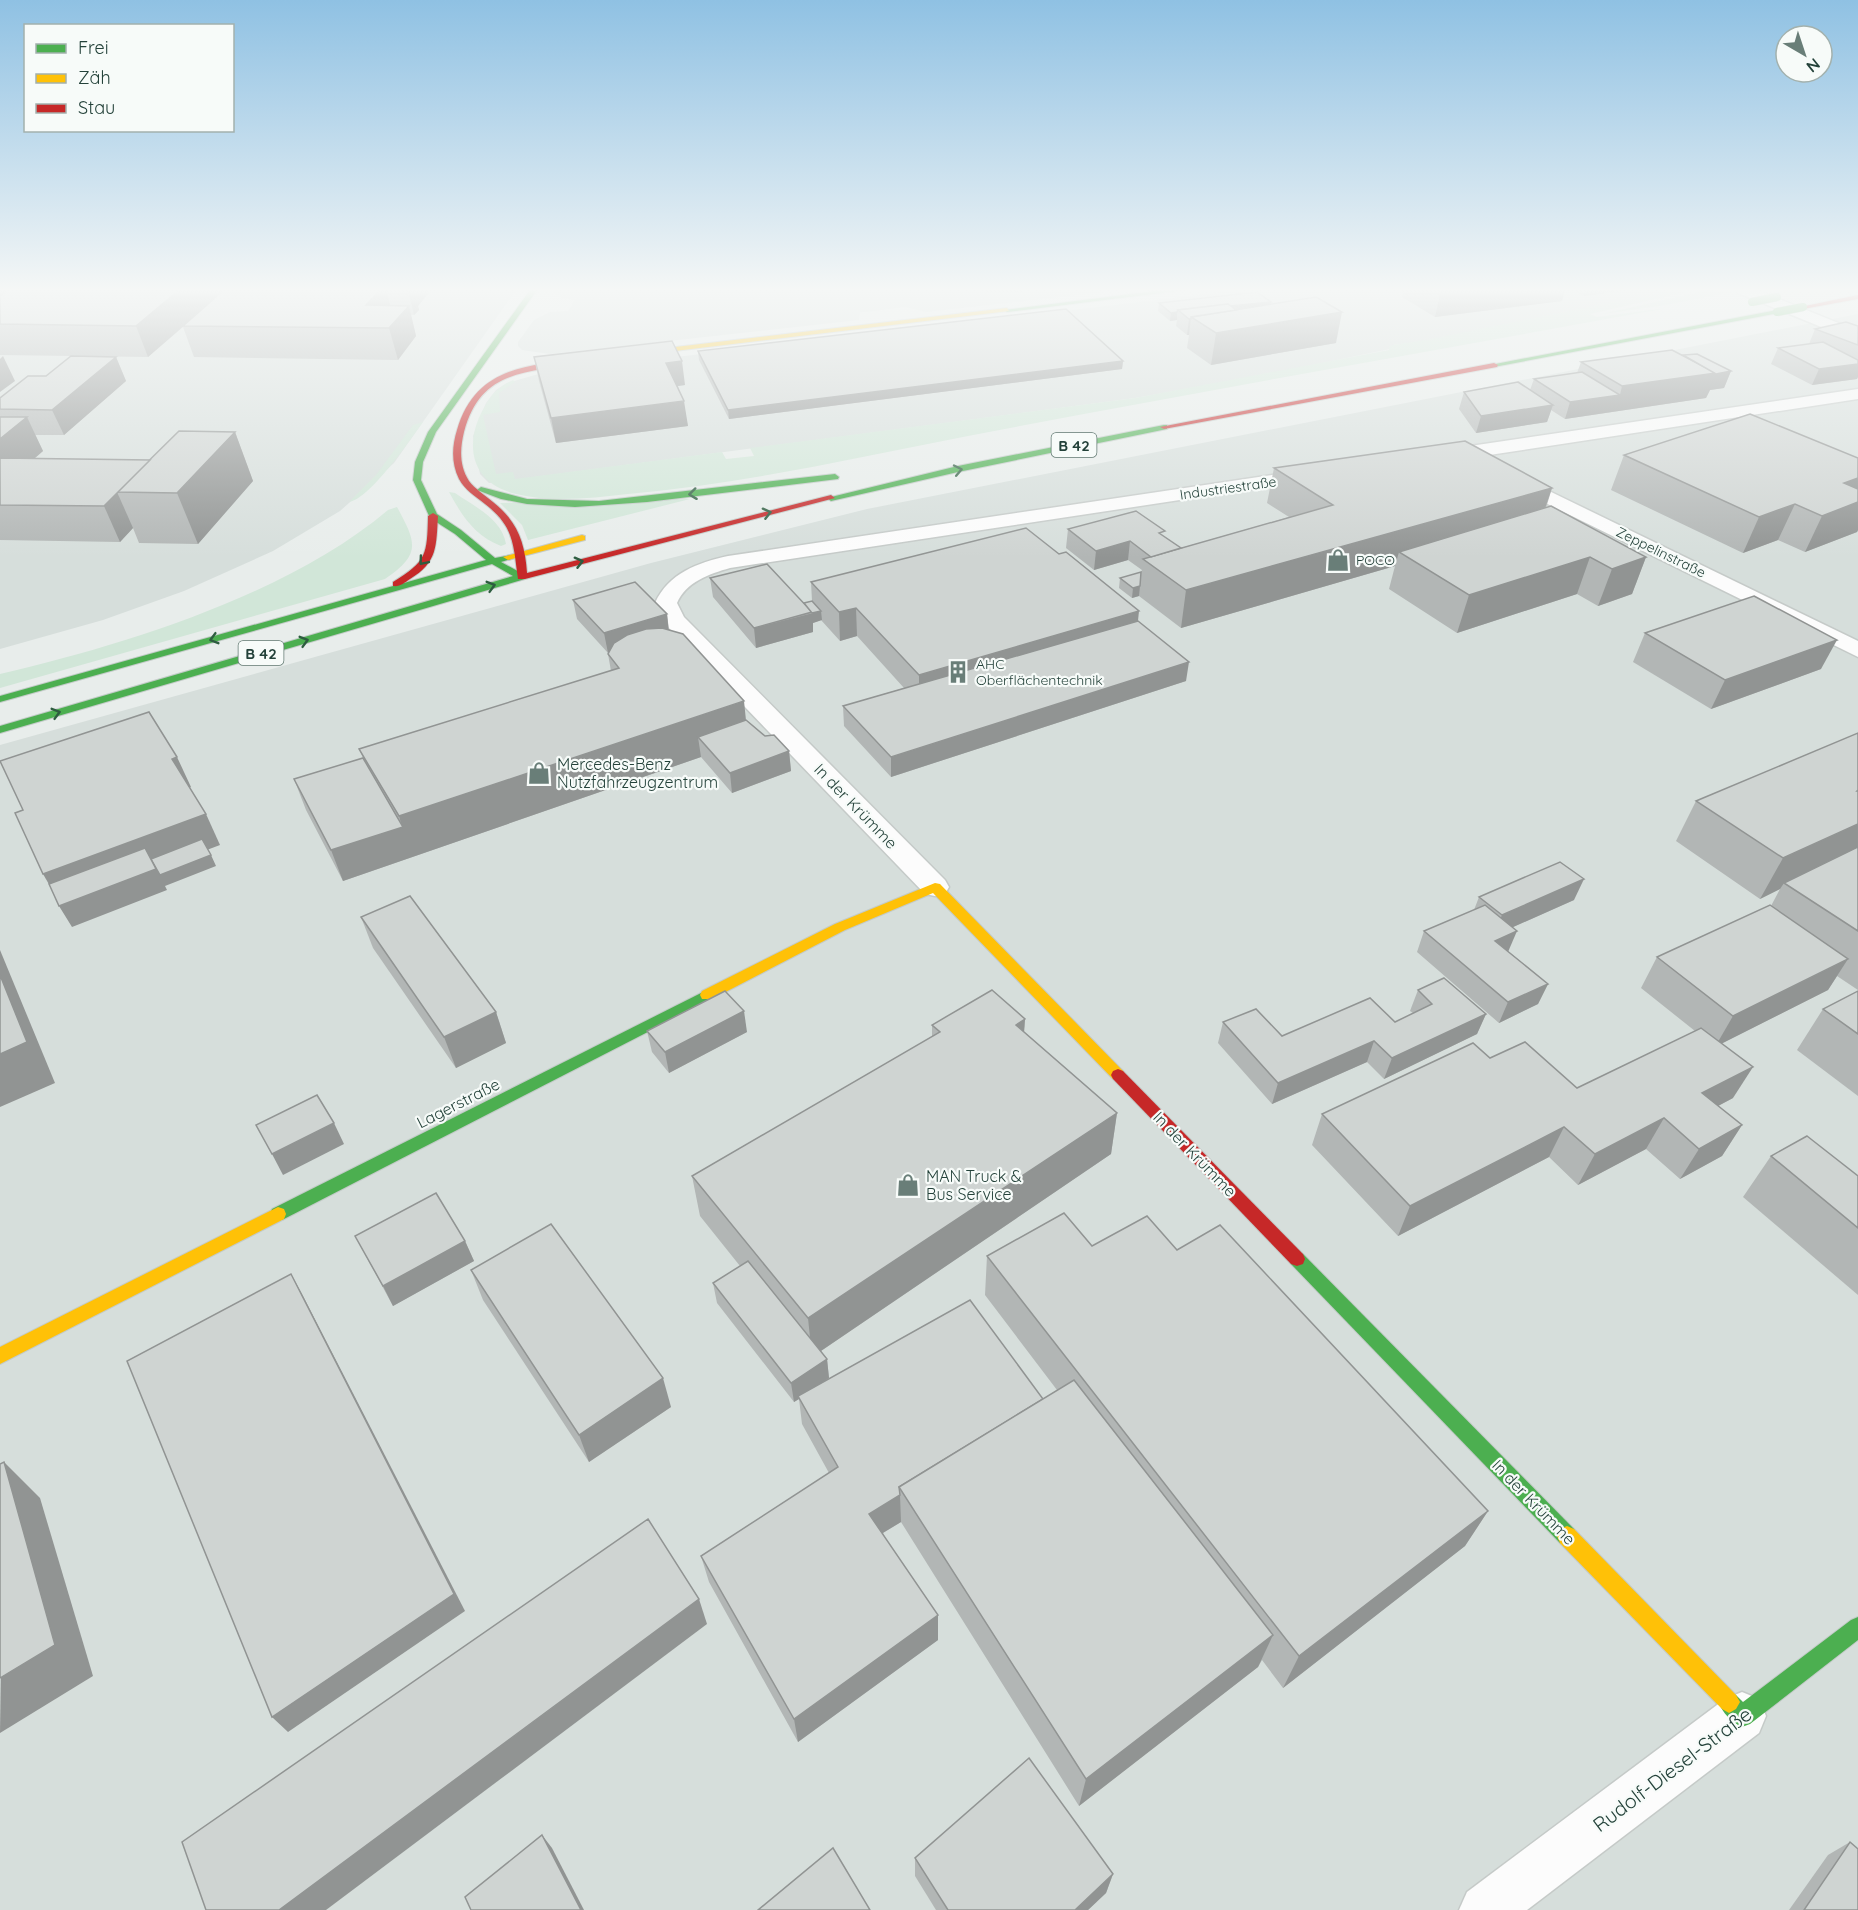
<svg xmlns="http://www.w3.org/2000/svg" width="1858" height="1910" viewBox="0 0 1858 1910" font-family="Quicksand,sans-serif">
<rect width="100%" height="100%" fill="#e8edeb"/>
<g fill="#d6dedb">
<path d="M0,290H516L394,463L340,511L273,551L184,591L103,620L0,649Z"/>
<path d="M554,290H1122L926,312L905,307L866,312H860L859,320L578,351L550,354L522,350L518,346V342L534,320L550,312L568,311L575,300L562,298Z"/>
<path d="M1240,290H1673L1426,341L1393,345L1390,349L1259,376L1135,398L489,483L480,474L473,436L486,403L496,390L507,383L542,373Z"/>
<path d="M1858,314V1910H0V745L651,563L867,509Z"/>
</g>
<g fill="#d1e6d8">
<path d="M1673,290H1695L1590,314L1597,317L1667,308C1434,351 1200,391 968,436C855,458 743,484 628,494C591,498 553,503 516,494C467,482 463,439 488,401C494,391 502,385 513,380L515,382L499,393L500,412L483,415L496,474L513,472L515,479L722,452L726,459L754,456L750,448L1135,398L1389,350V347L1393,345L1426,340Z"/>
<path d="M1708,290L1731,292L1666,305L1602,314Z"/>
<path d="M423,422C410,440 370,499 349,502L376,475L413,425Z"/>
<path d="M449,492L455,493C475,507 502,519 506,544L501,546C475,536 462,516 449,492Z"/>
<path d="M690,499L528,540L522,525L500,503Z"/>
<path d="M397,507C416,542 422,554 385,579L0,688V674C125,645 289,594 388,510Z"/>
</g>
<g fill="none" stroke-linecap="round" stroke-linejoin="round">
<g stroke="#c5cac8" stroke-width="3">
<g id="street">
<path d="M1736,290H1757L1858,331V342L1738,293Z"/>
<path d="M1858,389V399L1443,462L1436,460L1434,456L1436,452L1443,450Z"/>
<path d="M1312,469L1319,471L1322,475L1319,479L730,568C709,574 686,582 677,603L684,617L945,880L949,887L945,894L935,896L925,894L666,625L655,603C669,573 697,563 728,556Z"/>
<path d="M1514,474L1858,641V657L1507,484L1504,480L1507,476Z"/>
<path d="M1742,1692L1759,1699L1766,1716L1759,1733L1527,1910H1459L1467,1892L1725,1699Z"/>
</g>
</g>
<g stroke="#c3cbc8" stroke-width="2">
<g id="fast">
<path d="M530,290H537L436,432L423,462L421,480L437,514L461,530L495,558L511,555V559L501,562L525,575V579L0,733V726L513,576L492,564L0,702V696L486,560L455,534L430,518L413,480L415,462L428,432Z"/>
<path d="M1162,290H1185L1007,312L1004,310Z"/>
<path d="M1777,310L1779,313L1494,367L1490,365Z"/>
<path d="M1164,425H1167V429L958,472L831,501L827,498L958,466Z"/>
<path d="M835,474L839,477L838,479L647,502L575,507L527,504L501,499L477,490L481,487L527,499L599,501Z"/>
<path d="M707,990L712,991L714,995L712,999L284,1219L278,1221L272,1219L270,1214L272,1209Z"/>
<path d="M1297,1252L1303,1254L1574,1529L1577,1536L1574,1543L1567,1546L1560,1543L1291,1264L1289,1259L1291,1254Z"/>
<path d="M1858,1617V1640L1750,1724L1742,1727C1731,1722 1723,1713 1718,1702L1722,1695L1729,1691L1736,1695L1743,1702L1851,1620Z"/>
</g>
</g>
<g stroke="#c3cbc8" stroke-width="2">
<g id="slow">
<path d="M1007,308L1009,311L633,356L629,354L633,352Z"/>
<path d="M582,535L585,536V540L508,560L503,557Z"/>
<path d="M935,883L940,884L1123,1071L1125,1075L1123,1079H1113L933,893L845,930L712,999H702L700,995L702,991L835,924Z"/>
<path d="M278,1207L284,1209L286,1214L284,1219L0,1364V1347Z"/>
<path d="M1567,1526L1574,1529L1736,1695L1740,1702L1736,1709L1729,1713L1722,1709L1560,1543L1557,1536L1560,1529Z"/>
</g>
</g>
<g stroke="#c3cbc8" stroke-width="2">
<g id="jam">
<path d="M1858,295V299L1803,309L1800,307Z"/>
<path d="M581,359H584V363C530,373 481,367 464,432C460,448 459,466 469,481C475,489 485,495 493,502C517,521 525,542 527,573L831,495L835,498L525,579H518C513,545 515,527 485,504C475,496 465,490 459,479C451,463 452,446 457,430C475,368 526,365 581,359Z"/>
<path d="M1494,363L1498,365L1497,367L1164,429L1160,427Z"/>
<path d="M433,513L438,516C436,546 438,562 410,579C404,583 400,587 393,586V582C427,561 427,555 428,516Z"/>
<path d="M1118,1069L1123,1071L1303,1254L1305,1259L1303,1264L1297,1266L1291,1264L1113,1079L1111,1075L1113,1071Z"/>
</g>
</g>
<use href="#street" fill="#fcfcfc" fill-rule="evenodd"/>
<use href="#fast" fill="#4caf50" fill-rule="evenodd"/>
<use href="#slow" fill="#ffc107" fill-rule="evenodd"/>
<use href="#jam" fill="#c62828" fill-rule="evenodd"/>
<g stroke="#c3ccc9" stroke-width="9" stroke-linecap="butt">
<g id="fast-bridge">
<path d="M1752,302L1777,297"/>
<path d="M1777,312L1803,307"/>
</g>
</g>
<use href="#fast-bridge" stroke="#4caf50" stroke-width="8"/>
</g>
<g fill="#b2b6b5">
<path d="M0,290H431L418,306L419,310L414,315H411L416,336L398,360L194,357L183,327L148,357L0,355Z"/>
<rect x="984" y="290" width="39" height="2"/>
<path d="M1403,290H1565L1562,301L1435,317L1402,297Z"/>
<path d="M1572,290H1628L1584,296Z"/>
<path d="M1271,302L1270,305L1336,343L1211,365L1187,348L1189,335H1187L1176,326L1177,320L1170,321L1158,311L1159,303Z"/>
<path d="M1858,326V377L1857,379L1812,385L1771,364L1778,348L1809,344L1815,329Z"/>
<path d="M698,351L1123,361L1122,369L729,419L699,360Z"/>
<path d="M116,357L126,381L64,435H35L43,451L34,459L150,460L235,432L253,481L198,544L139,543L133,528L120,542L0,540V398L46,376Z"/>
<path d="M534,357L685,385L678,386L688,426L556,443L539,381Z"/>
<path d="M1581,362L1731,371L1724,388L1710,390L1706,398L1565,419L1551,410L1547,422L1476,433L1459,409L1464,392L1530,390L1534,379L1577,373Z"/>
<path d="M1624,455L1858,458V530L1857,532L1805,552L1778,540L1743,553L1611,490Z"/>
<path d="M1274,468L1552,488L1546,508L1646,557L1632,594L1598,606L1577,594L1457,633L1389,589L1395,566L1181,628L1139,596L1132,598L1119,588L1120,578L1141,572L1142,570L1128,560L1094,570L1066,548L1068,529L1165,537L1181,548L1289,517L1267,503Z"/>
<path d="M710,578L804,603L812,601L811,582L1138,621L1186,681L891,777L844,726L843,706L904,688L857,636L840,641L821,620L813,623V632L756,648L713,597Z"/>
<path d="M573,600L667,614L669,630L746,720L765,736L789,751L791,771L732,793L701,757L343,881L306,810L294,779L363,758L359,749L611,671L608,654L609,652L608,653L577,619Z"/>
<path d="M1645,633L1821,669L1711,709L1633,662Z"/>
<path d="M1858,733V990L1837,976L1828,990L1722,1043L1733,1098L1718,1106L1742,1125L1722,1156L1680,1179L1646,1149L1578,1185L1549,1157L1398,1236L1312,1145L1322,1114L1490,1058L1577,1088L1695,1031L1641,988L1657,957L1771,906L1780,889L1760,899L1676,841L1696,801Z"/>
<path d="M1479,897L1574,900L1513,927L1508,951L1548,984L1538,1004L1499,1023L1417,952L1424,931L1474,910Z"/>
<path d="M361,917L496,1012L506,1043L456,1068L373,948Z"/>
<path d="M1418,990L1486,1014L1477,1034L1384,1079L1367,1062L1272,1104L1218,1043L1223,1022L1282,1036L1395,1022L1413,1013L1410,1011Z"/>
<path d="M1858,991V1096L1797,1050L1823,1009Z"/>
<path d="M1025,1019L1024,1032L1117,1113L1111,1154L821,1351L827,1359L829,1378L825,1381L1043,1399L1057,1390L985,1295L987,1256L1092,1246L1177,1250L1488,1511L1465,1546L1283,1688L1262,1660L1258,1667L1079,1806L901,1522L883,1533L938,1640L798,1742L709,1582L701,1556L829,1473L802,1424L799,1399L794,1402L717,1303L713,1283L740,1266L700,1216L692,1176L932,1037V1025Z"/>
<path d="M647,1031L747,1032L669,1073L652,1052Z"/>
<path d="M1771,1156L1858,1176V1295L1743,1197Z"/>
<path d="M355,1236L465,1241L474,1261L393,1306Z"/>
<path d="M471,1270L671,1407L589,1462L483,1300Z"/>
<path d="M1850,1842L1858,1910H1789L1828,1855Z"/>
<path d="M915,1858L1113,1874L1106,1893L1088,1910H936L915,1876Z"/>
</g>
<g fill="#919493">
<path d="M0,290H9L0,296Z"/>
<path d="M179,290H225L148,357L136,326Z"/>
<path d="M380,290H386L393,315L366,305Z"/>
<path d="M408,290H431L418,306L419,310L414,315Z"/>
<path d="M1441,290H1565L1562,301L1435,317Z"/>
<path d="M1585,290H1628L1584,296Z"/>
<path d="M1271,302L1269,309L1221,315L1240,313L1237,329L1214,332L1191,317L1189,335H1187L1189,319L1187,317L1214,314L1215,308Z"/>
<path d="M409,306L416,336L398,360L389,328Z"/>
<path d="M1177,312V320L1170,321L1171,313Z"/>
<path d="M1342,312L1336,343L1211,365L1216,333Z"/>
<path d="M3,356L15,381L0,392V359Z"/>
<path d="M116,357L126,381L64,435L52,410Z"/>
<path d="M682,361L685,385L670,387L666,363Z"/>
<path d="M1123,361L1122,369L729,419L728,410Z"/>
<path d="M1858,364V377L1857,379L1812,385L1819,369Z"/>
<path d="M1731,371L1724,388L1710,390L1706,398L1565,419L1570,402L1620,395L1622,386Z"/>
<path d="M684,401L688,426L556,443L551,418Z"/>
<path d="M1553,405L1547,422L1476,433L1481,416Z"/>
<path d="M27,417L43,451L0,488V439Z"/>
<path d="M235,432L253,481L198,544L177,493Z"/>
<path d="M1858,478V530L1857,532L1805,552L1822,516L1844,483Z"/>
<path d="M1552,488L1540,523L1399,552L1395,566L1181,628L1186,590Z"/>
<path d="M117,492L133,528L120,542L104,506Z"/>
<path d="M1795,504L1778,540L1743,553L1759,517Z"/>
<path d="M1130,541L1128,560L1094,570L1096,551Z"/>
<path d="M1590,557L1577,594L1457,633L1469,595Z"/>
<path d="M1646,557L1632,594L1598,606L1612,569Z"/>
<path d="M1140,586L1139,596L1132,598L1133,588Z"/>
<path d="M856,608L857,636L840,641L839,612Z"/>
<path d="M821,611L822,620L813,623V632L756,648L754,628Z"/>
<path d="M1139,611L1136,640L919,704V675Z"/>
<path d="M667,614L669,634L608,653L604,633Z"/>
<path d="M1837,640L1821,669L1711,709L1725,680Z"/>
<path d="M1189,662L1186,681L891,777V757Z"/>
<path d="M744,701L748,740L698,737L701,757L343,881L331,850L402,827L399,816Z"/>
<path d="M789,751L791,771L732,793L730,773Z"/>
<path d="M177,757L191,787L186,789L172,759Z"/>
<path d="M206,814L220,845L61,905L43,874Z"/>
<path d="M1858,824V853L1784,883L1780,889L1760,899L1783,858Z"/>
<path d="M211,855L216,866L165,886L167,890L72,927L59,906L156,869Z"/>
<path d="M1584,879L1574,900L1493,936L1502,915Z"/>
<path d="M1517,931L1508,952L1495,941Z"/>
<path d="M0,950L55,1083L0,1107Z"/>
<path d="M1848,959L1828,990L1715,1047L1733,1016Z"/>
<path d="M1548,984L1538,1004L1499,1023L1508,1002Z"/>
<path d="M744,1011L747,1032L669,1073L665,1052Z"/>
<path d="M496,1012L506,1043L456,1068L444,1037Z"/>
<path d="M1486,1014L1477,1034L1384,1079L1392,1058Z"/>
<path d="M1025,1019L1022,1060L1016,1025Z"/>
<path d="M1374,1041L1367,1062L1272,1104L1278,1083Z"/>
<path d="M1753,1067L1733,1098L1684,1124L1702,1093Z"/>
<path d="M1117,1113L1111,1154L812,1357L808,1318Z"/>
<path d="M1664,1118L1646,1149L1578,1185L1595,1154Z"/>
<path d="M334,1123L344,1144L283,1175L272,1154Z"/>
<path d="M1742,1125L1722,1156L1680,1179L1699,1149Z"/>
<path d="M1564,1127L1549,1157L1398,1236L1410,1206Z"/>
<path d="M465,1241L474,1261L393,1306L383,1286Z"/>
<path d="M291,1274L302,1294L465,1611L288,1732L272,1717Z"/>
<path d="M827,1359L829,1378L800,1398L798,1396L799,1399L794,1402L791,1383Z"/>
<path d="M663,1378L671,1407L589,1462L579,1435Z"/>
<path d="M4,1462L40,1498L93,1676L0,1733Z"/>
<path d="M900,1495L901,1522L871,1540L869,1514Z"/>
<path d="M1488,1511L1465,1546L1283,1688L1299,1656Z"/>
<path d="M699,1599L707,1624L326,1910H279Z"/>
<path d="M938,1615V1640L798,1742L794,1719Z"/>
<path d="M1273,1635L1258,1667L1079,1806L1086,1779Z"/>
<path d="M542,1835L552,1848L584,1910H581Z"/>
<path d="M1113,1874L1106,1893L1088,1910H1075Z"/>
</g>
<g fill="#cfd4d2" stroke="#919493" stroke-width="1.5">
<path d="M8,290H179L136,326L0,324V296Z"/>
<path d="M224,290H380L366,305L409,306L389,328L183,326Z"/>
<path d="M1257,292L1271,302L1230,306L1228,304L1178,310L1177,312L1171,313L1159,303Z"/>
<path d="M1316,297L1342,312L1216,333L1191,317Z"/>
<path d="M1228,304L1236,310L1191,317V319H1189L1178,310Z"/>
<path d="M1066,309L1123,361L728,410L698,351Z"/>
<path d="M1846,322L1858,326V345L1815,329Z"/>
<path d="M672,341L682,361L666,363L684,401L551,418L534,357Z"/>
<path d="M1823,342L1858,360V364L1819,369L1778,348Z"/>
<path d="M1672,350L1716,373L1622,386L1581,362Z"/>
<path d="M1697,354L1731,371L1716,374L1683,355Z"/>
<path d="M71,356L116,357L52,410L0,409V398L28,376H46Z"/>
<path d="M1582,372L1620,395L1570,402L1534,379Z"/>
<path d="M1518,382L1553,405L1481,416L1464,392Z"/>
<path d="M1750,414L1858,458V478L1844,483L1858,489V502L1822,516L1795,504L1759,517L1624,455Z"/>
<path d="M0,417H27L0,439Z"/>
<path d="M179,431L235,432L177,493L117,492Z"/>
<path d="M1465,441L1552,488L1186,590L1143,559L1333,505L1274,468Z"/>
<path d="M0,458L150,460L104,506L0,505Z"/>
<path d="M1551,506L1646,557L1612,569L1590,557L1469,595L1399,552Z"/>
<path d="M1136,511L1165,531L1159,533L1181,548L1151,557L1130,541L1096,551L1068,529Z"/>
<path d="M1026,528L1059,554L1066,552L1139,611L919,675L856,608L839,612L811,582Z"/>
<path d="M767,564L812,612L754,628L710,578Z"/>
<path d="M1141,572L1140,586L1133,588L1120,578Z"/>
<path d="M635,582L667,614L604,633L573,600Z"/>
<path d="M1754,596L1837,640L1725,680L1645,633Z"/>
<path d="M812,601L821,611L812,613L804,603Z"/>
<path d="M1138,621L1189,662L891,757L843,706Z"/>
<path d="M662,628L683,634L744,701L399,816L359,749L619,668L608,654L614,643L627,635L646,629Z"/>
<path d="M149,712L177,757L172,759L206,814L43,874L15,813L23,810L0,761Z"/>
<path d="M746,720L765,736L774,735L789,751L730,773L698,737Z"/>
<path d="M1858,733V790L1857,791H1858V824L1783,858L1696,801Z"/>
<path d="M363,758L403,827L331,850L294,779Z"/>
<path d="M202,839L211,855L160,875L151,859Z"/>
<path d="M1858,847V931L1784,883Z"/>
<path d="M145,848L156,869L59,906L49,884Z"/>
<path d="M1560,862L1584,879L1502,915L1479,897Z"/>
<path d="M410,896L496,1012L444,1037L361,917Z"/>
<path d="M1485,905L1517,931L1495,941L1548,984L1508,1002L1424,931Z"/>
<path d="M1770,905L1848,959L1733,1016L1657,957Z"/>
<path d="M0,975L27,1042L0,1054Z"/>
<path d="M1444,978L1486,1014L1392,1058L1374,1041L1278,1083L1223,1022L1256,1009L1282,1036L1370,998L1395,1022L1432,1004L1418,990Z"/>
<path d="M992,990L1025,1019L1016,1025L1117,1113L808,1318L692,1176L940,1032L932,1025Z"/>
<path d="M725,991L744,1011L665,1052L647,1031Z"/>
<path d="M1858,991V1034L1823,1009Z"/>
<path d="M1701,1028L1753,1067L1702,1093L1742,1125L1699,1149L1664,1118L1595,1154L1564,1127L1410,1206L1322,1114L1473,1043L1490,1058L1525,1042L1577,1088Z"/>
<path d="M317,1095L334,1123L272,1154L256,1125Z"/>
<path d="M1807,1136L1858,1176V1228L1771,1156Z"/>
<path d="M436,1193L465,1241L383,1286L355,1236Z"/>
<path d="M1064,1213L1092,1246L1147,1216L1177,1250L1220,1225L1488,1511L1299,1656L987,1256Z"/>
<path d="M551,1224L663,1378L579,1435L471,1270Z"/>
<path d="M748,1261L827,1359L791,1383L713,1283Z"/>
<path d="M291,1274L454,1594L272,1717L127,1361Z"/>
<path d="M970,1300L1043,1399L899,1487L900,1495L869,1514L938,1615L794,1719L701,1556L838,1467L798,1396Z"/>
<path d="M1074,1380L1273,1635L1086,1779L899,1487Z"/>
<path d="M4,1462L55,1645L0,1678V1464Z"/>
<path d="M648,1519L699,1599L279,1910H206L182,1842Z"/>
<path d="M1029,1758L1113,1874L1075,1910H948L915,1858Z"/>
<path d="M542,1835L581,1910H471L465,1897Z"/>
<path d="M1850,1842L1858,1849V1910H1804Z"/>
<path d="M833,1848L870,1910H758Z"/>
</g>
<defs><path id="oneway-chevron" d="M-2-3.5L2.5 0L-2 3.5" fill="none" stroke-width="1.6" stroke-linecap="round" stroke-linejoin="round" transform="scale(1.5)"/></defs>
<g stroke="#2e5d40">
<use href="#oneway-chevron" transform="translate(958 470) rotate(-12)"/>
<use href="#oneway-chevron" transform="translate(693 494) rotate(173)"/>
<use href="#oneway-chevron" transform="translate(767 513) rotate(-14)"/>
<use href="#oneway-chevron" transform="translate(423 561) rotate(130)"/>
<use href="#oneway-chevron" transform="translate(579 562) rotate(-15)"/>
<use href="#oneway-chevron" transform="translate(491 586) rotate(-16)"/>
<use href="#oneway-chevron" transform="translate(214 639) rotate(164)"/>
<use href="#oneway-chevron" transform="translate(304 641) rotate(-16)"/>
<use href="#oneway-chevron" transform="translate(56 713) rotate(-16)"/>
</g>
<linearGradient id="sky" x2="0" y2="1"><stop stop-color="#8fc1e3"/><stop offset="0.52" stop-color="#f5f7f6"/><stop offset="1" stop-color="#f5f7f6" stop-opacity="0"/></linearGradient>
<rect width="1858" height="558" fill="url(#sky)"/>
<defs>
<g id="shop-bare" transform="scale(1.8)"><path d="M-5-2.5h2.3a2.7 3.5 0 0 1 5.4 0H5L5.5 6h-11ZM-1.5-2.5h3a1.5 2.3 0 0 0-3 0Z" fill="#697e78" stroke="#f7fbf9" stroke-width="2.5" paint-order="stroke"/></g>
<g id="building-bare" transform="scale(1.8)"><path d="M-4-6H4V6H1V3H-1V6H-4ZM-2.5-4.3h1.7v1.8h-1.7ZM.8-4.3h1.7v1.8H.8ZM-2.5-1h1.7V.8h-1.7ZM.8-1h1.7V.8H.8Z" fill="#697e78" stroke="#f7fbf9" stroke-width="2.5" paint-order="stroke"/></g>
</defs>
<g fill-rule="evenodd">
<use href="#shop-bare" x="1338" y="560"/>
<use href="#building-bare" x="958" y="672"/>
<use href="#shop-bare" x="539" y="773"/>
<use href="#shop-bare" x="908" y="1185"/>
</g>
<g text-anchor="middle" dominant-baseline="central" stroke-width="4.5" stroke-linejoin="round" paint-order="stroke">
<g font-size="14" fill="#24423a" stroke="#f7fbf9">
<text transform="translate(1228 488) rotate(-8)">Industriestraße</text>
<text transform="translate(1661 552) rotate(26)">Zeppelinstraße</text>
</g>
<g font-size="14" fill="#24423a" stroke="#f7fbf9" text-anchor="start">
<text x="1356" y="560">POCO</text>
<text x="976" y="664">AHC<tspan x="976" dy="16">Oberflächentechnik</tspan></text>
</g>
<g fill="#f7fbf9" stroke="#637a73" stroke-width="1.5">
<rect x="1051.5" y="433" width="45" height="24" rx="4.5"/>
<rect x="238.5" y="641" width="45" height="24" rx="4.5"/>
</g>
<g font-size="15" font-weight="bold" fill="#24423a">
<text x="1074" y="445">B 42</text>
<text x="261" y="653">B 42</text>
</g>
<g font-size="16" fill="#24423a" stroke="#f7fbf9" text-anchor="start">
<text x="557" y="764">Mercedes-Benz<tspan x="557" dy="18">Nutzfahrzeugzentrum</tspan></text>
<text x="926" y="1176">MAN Truck &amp;<tspan x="926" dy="18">Bus Service</tspan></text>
</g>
<g font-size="16" fill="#24423a" stroke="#f7fbf9">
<text transform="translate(856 806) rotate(46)">In der Krümme</text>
<text transform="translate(458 1103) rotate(-27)">Lagerstraße</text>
<text transform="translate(1195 1154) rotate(46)">In der Krümme</text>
<text transform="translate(1534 1502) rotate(46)">In der Krümme</text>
</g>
<g font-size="20" fill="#24423a" stroke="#f7fbf9">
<text transform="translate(1672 1769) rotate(-37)">Rudolf-Diesel-Straße</text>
</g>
</g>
<rect x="24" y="24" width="210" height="108" fill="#f7fbf9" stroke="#a3b1ad" stroke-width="1.5"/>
<rect x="36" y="44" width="30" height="9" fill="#4caf50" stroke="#a3b1ad" stroke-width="1.5"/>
<text x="78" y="54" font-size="18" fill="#24423a">Frei</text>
<rect x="36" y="74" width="30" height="9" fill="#ffc107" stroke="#a3b1ad" stroke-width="1.5"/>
<text x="78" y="84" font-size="18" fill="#24423a">Zäh</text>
<rect x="36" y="104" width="30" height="9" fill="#c62828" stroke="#a3b1ad" stroke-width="1.5"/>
<text x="78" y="114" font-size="18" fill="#24423a">Stau</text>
<g transform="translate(1804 54) rotate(141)"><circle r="28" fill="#f7fbf9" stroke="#a3b1ad" stroke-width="1.5"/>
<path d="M0-4.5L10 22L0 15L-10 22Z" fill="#697e78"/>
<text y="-9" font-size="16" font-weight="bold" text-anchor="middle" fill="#24423a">N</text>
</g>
</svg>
